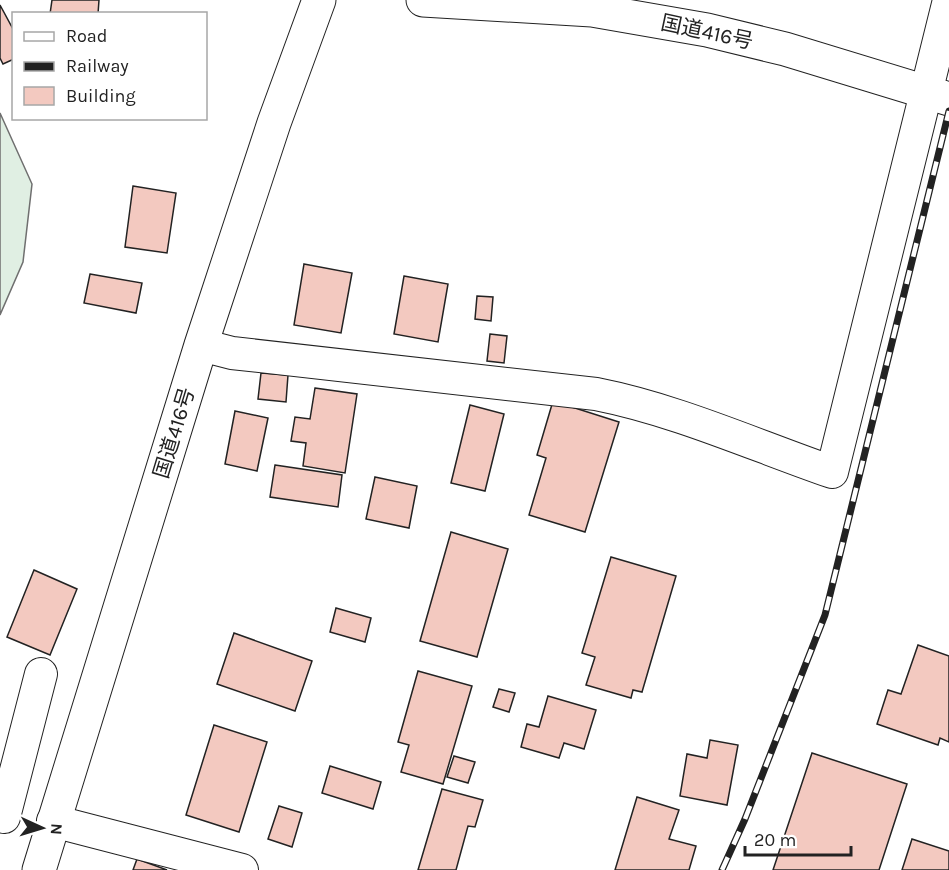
<svg xmlns="http://www.w3.org/2000/svg" width="949" height="870" viewBox="0 0 949 870" font-family="Karla,'Noto Sans JP',sans-serif">
<rect width="100%" height="100%" fill="#fff"/>
<path fill="#e0efe3" stroke="#6f6f6f" stroke-width="1.5" d="M0,113L32,184L23,262L0,315Z"/>
<g fill="#f3c9c0" stroke="#222" stroke-width="1.5">
<path d="M52,0H99L98,14H50Z"/>
<path d="M0,5L14,31V59L3,64L0,58Z"/>
<path d="M133,186L176,193L167,253L125,247Z"/>
<path d="M304,264L352,273L341,333L294,325Z"/>
<path d="M90,274L142,283L136,313L84,303Z"/>
<path d="M404,276L448,284L438,342L394,334Z"/>
<path d="M477,296L493,297L491,321L475,319Z"/>
<path d="M490,334L507,336L504,363L487,361Z"/>
<path d="M261,373L288,375L286,402L258,399Z"/>
<path d="M315,388L357,394L345,473L303,466L306,443L291,441L295,417L310,419Z"/>
<path d="M553,401L619,422L585,532L529,515L546,458L537,455Z"/>
<path d="M470,405L504,414L485,491L451,483Z"/>
<path d="M235,411L268,418L257,471L225,464Z"/>
<path d="M275,465L342,475L338,507L270,497Z"/>
<path d="M375,477L417,486L409,528L366,519Z"/>
<path d="M451,532L508,549L477,657L420,641Z"/>
<path d="M611,557L676,576L642,692L633,690L631,698L586,685L595,657L582,653Z"/>
<path d="M34,570L77,589L50,655L7,637Z"/>
<path d="M336,608L371,618L365,642L330,632Z"/>
<path d="M234,633L312,661L295,711L217,684Z"/>
<path d="M918,645L949,656V742L940,738L938,745L877,724L888,690L901,694Z"/>
<path d="M418,671L472,686L443,784L401,772L409,745L398,742Z"/>
<path d="M499,689L515,693L509,712L493,707Z"/>
<path d="M548,696L596,710L584,749L564,743L559,758L521,747L527,724L539,727Z"/>
<path d="M214,725L267,742L239,832L186,815Z"/>
<path d="M710,740L738,745L727,805L680,796L687,754L707,758Z"/>
<path d="M812,753L907,784L879,870H773Z"/>
<path d="M454,756L475,762L468,783L447,777Z"/>
<path d="M330,766L381,782L373,809L322,793Z"/>
<path d="M442,789L483,800L475,827L468,826L456,870H418Z"/>
<path d="M637,797L679,810L669,839L696,846L689,870H615Z"/>
<path d="M279,806L302,813L292,847L268,839Z"/>
<path d="M912,839L949,851V870H902Z"/>
<path d="M137,859L167,870H133Z"/>
</g>
<g fill="none" stroke-linecap="round" stroke-linejoin="round">
<g stroke="#222" stroke-width="34">
<g id="minor">
<path d="M201,345L232,353L596,394C677,410 754,445 832,472L949,0"/>
<path d="M4,817L41,674"/>
<path d="M53,821L242,870"/>
</g>
</g>
<g stroke="#222" stroke-width="35">
<g id="trunk">
<path d="M423,0L592,10L707,30L785,49L949,99"/>
<path d="M39,870L201,345L274,123L319,0"/>
</g>
</g>
<use href="#minor" stroke="#fff" stroke-width="32"/>
<use href="#trunk" stroke="#fff" stroke-width="33"/>
<g stroke="#222" stroke-width="7">
<path id="rail" d="M722,870L745,819L825,615L949,111"/>
</g>
<use href="#rail" stroke="#fff" stroke-width="4.5" stroke-dasharray="14" stroke-linecap="butt"/>
</g>
<g text-anchor="middle" dominant-baseline="central" stroke-width="4.5" stroke-linejoin="round" paint-order="stroke">
<g font-size="21" fill="#222" stroke="#fff">
<text transform="translate(707 32) rotate(12)">国道416号</text>
<text transform="translate(174 433) rotate(-73)">国道416号</text>
</g>
</g>
<rect x="12" y="12" width="195" height="108" fill="#ffffff" stroke="#a7a7a7" stroke-width="1.5"/>
<rect x="24" y="32" width="30" height="9" fill="#ffffff" stroke="#a7a7a7" stroke-width="1.5"/>
<text x="66" y="42" font-size="18" fill="#222222">Road</text>
<rect x="24" y="62" width="30" height="9" fill="#222222" stroke="#a7a7a7" stroke-width="1.5"/>
<text x="66" y="72" font-size="18" fill="#222222">Railway</text>
<rect x="24" y="87" width="30" height="18" fill="#f3c9c0" stroke="#a7a7a7" stroke-width="1.5"/>
<text x="66" y="102" font-size="18" fill="#222222">Building</text>
<g transform="translate(42 828) rotate(94)" stroke="#ffffff" stroke-width="4.5" paint-order="stroke">
<path d="M0-4.5L10 22L0 15L-10 22Z" fill="#222222"/>
<text y="-9" font-size="16" font-weight="bold" text-anchor="middle" fill="#222222">N</text>
</g>
<path d="M745 846v9h106v-9" fill="none" stroke="#222222" stroke-width="3"/>
<text x="754" y="846" font-size="18" fill="#222222" stroke="#ffffff" stroke-width="4.5" paint-order="stroke">20 m</text>
</svg>
